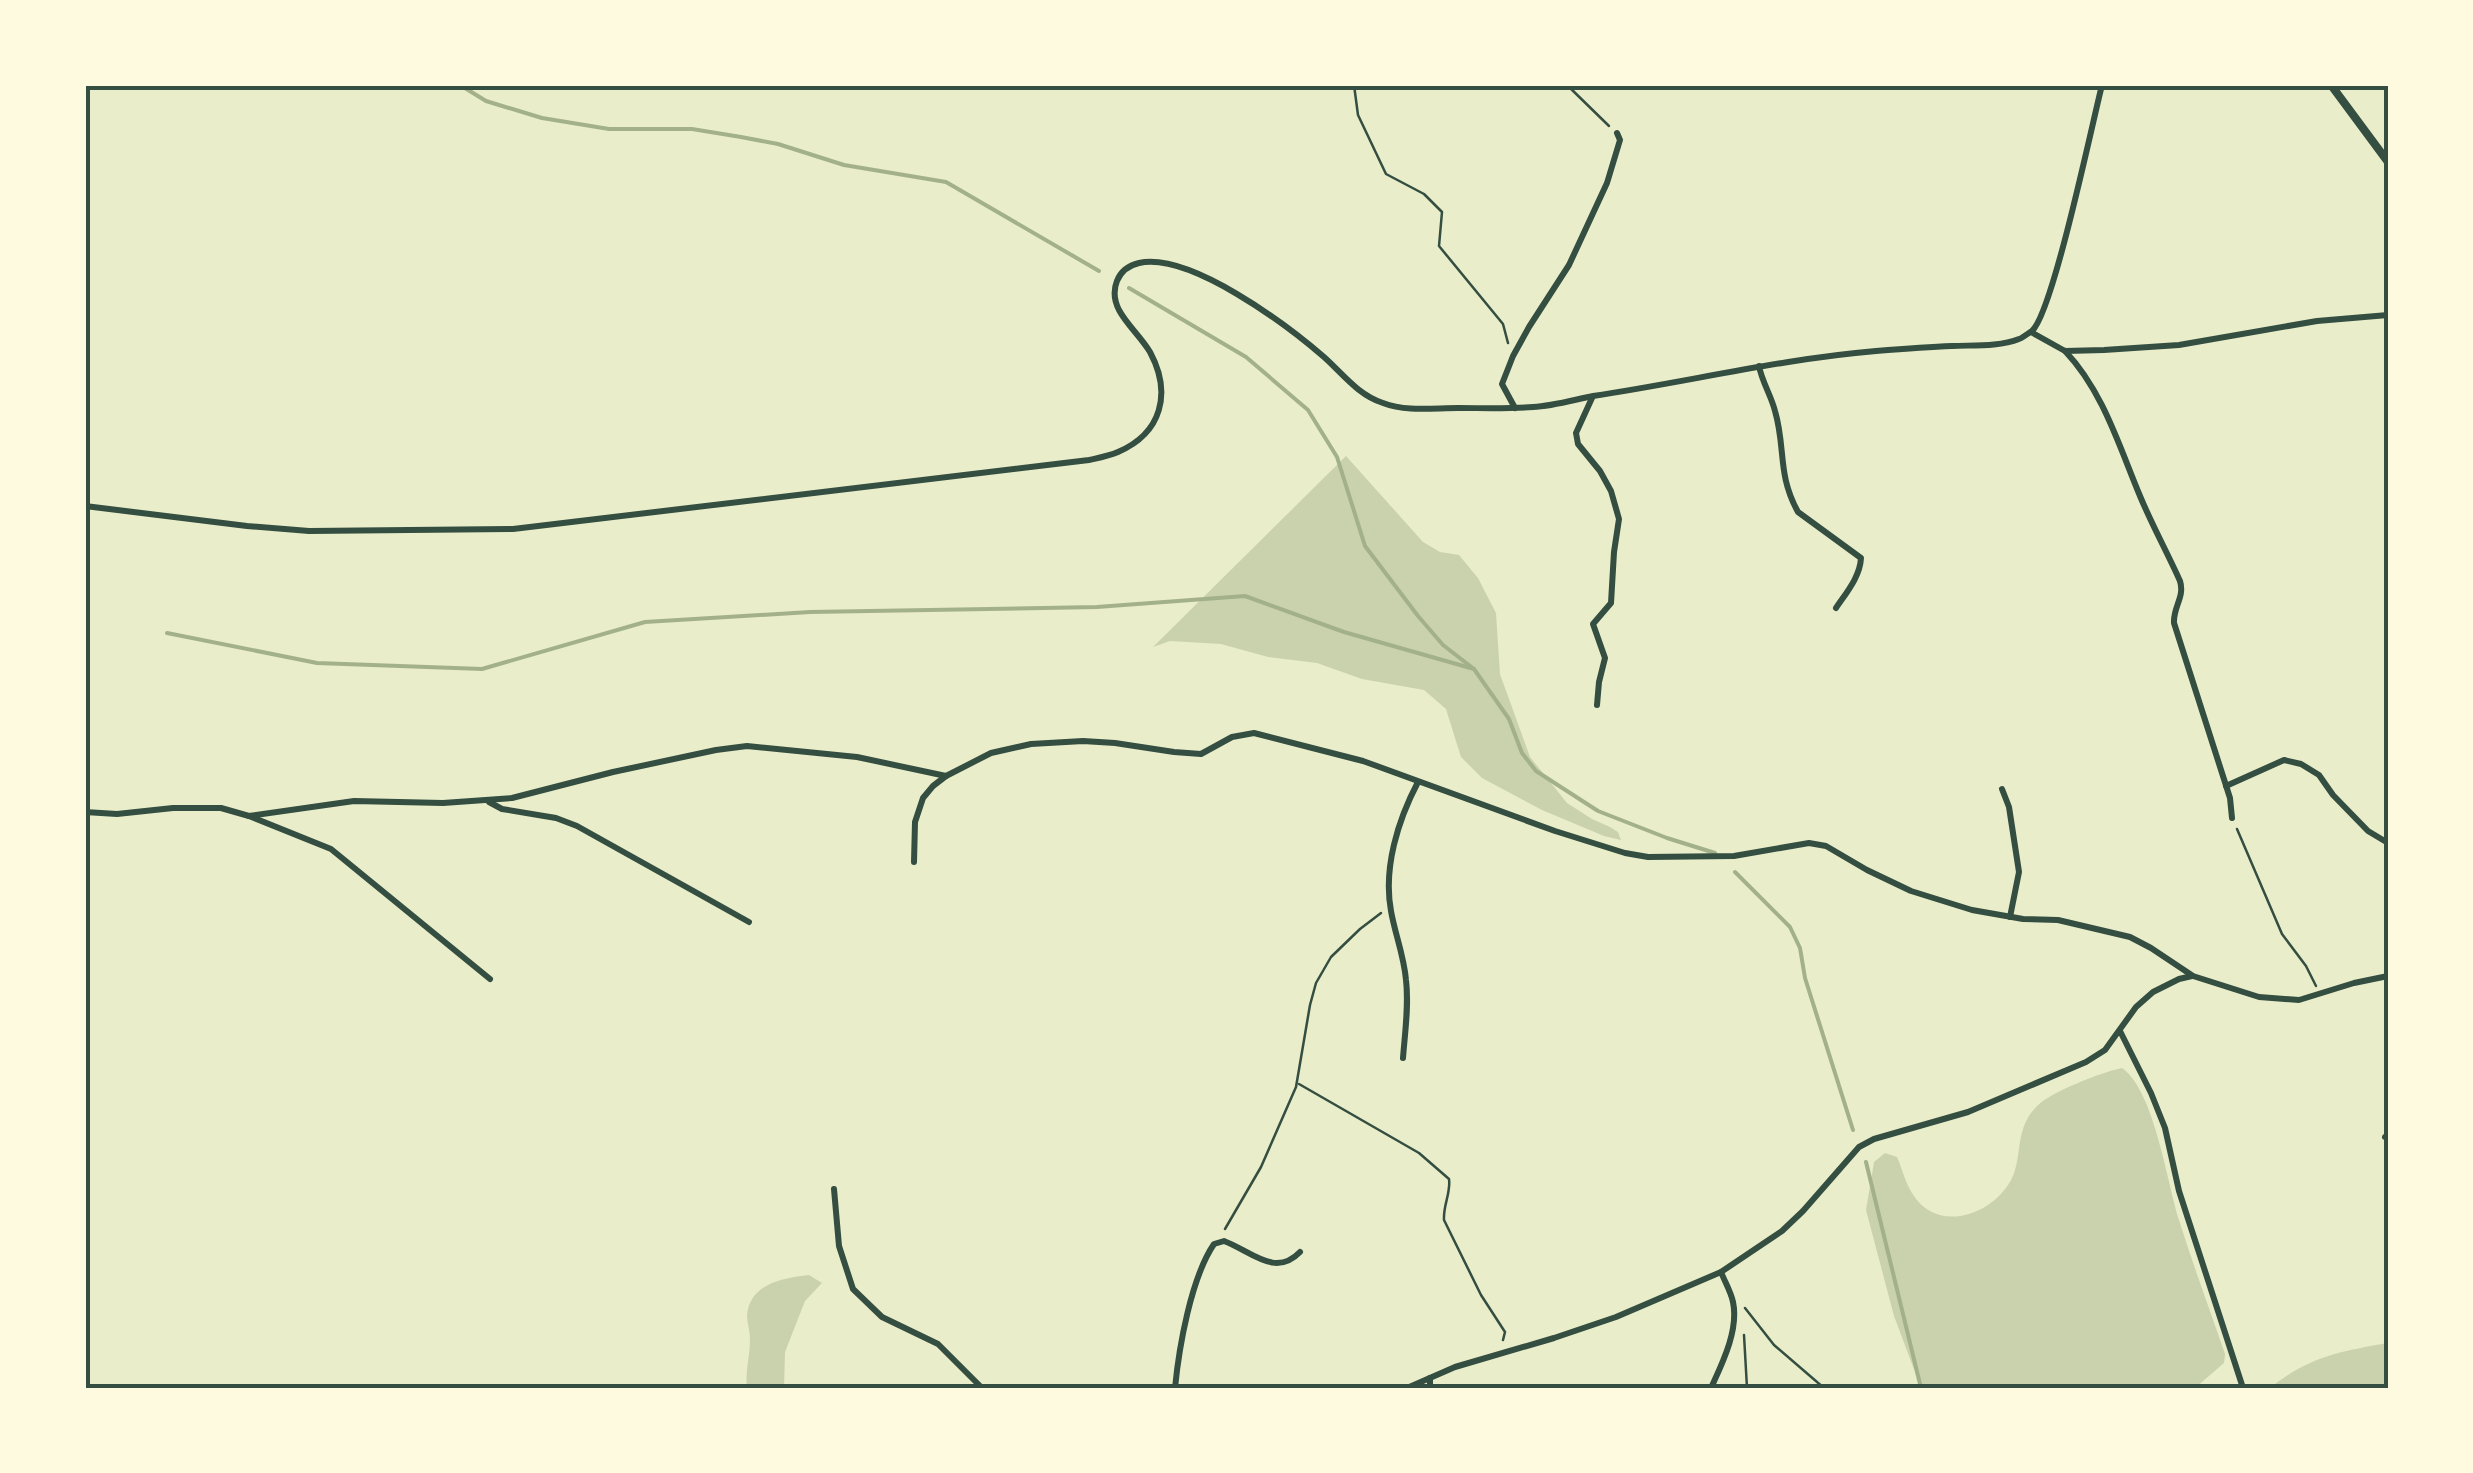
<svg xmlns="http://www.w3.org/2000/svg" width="2473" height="1473" viewBox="0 0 2473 1473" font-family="Mulish,sans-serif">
<rect width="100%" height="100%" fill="#e9edc9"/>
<g fill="#cad2ad">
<path d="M1346,456L1423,542L1440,552L1459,555L1478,578L1496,613L1500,674L1530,757L1567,803L1592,819L1610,827L1618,832L1621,840L1604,836L1542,810L1482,778L1461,757L1446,709L1424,690L1362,679L1317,663L1268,657L1221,644L1170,641L1153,647Z"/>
<path d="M2122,1068C2154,1090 2167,1182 2179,1220C2193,1265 2210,1310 2225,1354L2224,1363L2195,1388H1921L1894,1316L1866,1210L1874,1162L1885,1153L1897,1157C1902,1168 1905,1182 1912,1193C1935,1232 1986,1218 2008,1185C2026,1160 2010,1126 2043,1101C2060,1089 2102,1072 2122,1068Z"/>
<path d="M809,1275L822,1283L805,1301L785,1352L784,1388H747C745,1372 750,1356 750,1339C750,1331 747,1323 747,1315C750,1283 784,1278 809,1275Z"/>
<path d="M2388,1343V1388H2270C2308,1357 2341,1351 2388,1343Z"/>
</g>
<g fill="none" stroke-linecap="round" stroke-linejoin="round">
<g stroke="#a3b18a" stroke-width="4">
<path d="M460,85L486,101L542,118L609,129H692L741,137L778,144L844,165L946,182L1099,271"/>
<path d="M1129,288L1246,357L1308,410L1337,457L1365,546L1418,616L1443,645L1474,669L1509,719L1522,753L1536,771L1598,811L1667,838L1715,853"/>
<path d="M167,633L317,663L482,669L645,622L810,612L1097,607L1245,596L1344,632L1474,669"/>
<path d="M1735,872L1790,927L1800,948L1805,978L1853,1130"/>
<path d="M1866,1162L1921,1388"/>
</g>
<g stroke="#344e41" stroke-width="2.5">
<path d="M1354,85L1358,115L1386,174L1424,194L1442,212L1439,246L1503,324L1508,343"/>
<path d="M1567,85L1609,126"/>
<path d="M2237,829L2282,934L2306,966L2316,986"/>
<path d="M1299,1084L1419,1153L1449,1179C1451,1193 1443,1205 1444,1220L1481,1295L1505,1332L1503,1340"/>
<path d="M1225,1229L1261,1167L1296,1087L1310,1005L1316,983L1331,957L1360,929L1381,913"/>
<path d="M1745,1308L1774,1345L1824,1388"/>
<path d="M1744,1335L1747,1388"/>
</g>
<g stroke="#344e41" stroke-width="6">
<path d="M2031,332L2065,351L2104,350L2179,345L2317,321L2388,315"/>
<path d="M2065,351C2103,391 2119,446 2140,496C2152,525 2167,552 2180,581C2185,597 2173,607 2174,623L2230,798L2232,818"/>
<path d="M1759,366C1762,382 1771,395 1775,411C1786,449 1777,474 1798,512L1861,558C1860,577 1846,593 1836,608"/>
<path d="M1592,398L1576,433L1578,444L1600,471L1611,491L1619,519L1614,552L1611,603L1593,624L1605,658L1599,682L1597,705"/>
<path d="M1515,408L1502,384L1513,356L1529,327L1569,265L1607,183L1620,140L1617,133"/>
<path d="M85,506L247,526L309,531L513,529L1089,460C1098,458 1109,456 1118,452C1162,433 1172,393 1150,352C1141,337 1127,325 1119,310C1109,290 1117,268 1139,263C1190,252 1287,325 1324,357C1343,374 1358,395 1383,403C1406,412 1433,408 1458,408C1483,408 1508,409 1533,407C1553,406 1573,400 1593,396C1687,382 1781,359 1876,351C1901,349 1927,347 1952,346C1973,345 1999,347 2019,339C2021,339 2030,332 2032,331C2053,312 2092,124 2102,85"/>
<path d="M2226,786L2284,760L2301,764L2319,775L2333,795L2368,831L2388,843"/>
<path d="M2002,789L2009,807L2019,872L2010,917"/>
<path d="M489,802L502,809L556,818L577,826L749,922"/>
<path d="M85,812L117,814L173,808H221L249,816L331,849L490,979"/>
<path d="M249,816L354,801L443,803L512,798L613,772L716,750L747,746L857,757L946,776"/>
<path d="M914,862L915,822L923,798L933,786L946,776L991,753L1031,744L1083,741L1115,743L1174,752L1201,754L1232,737L1254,733L1363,761L1555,831L1625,853L1648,857L1734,856L1809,843L1826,846L1867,870L1911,891L1972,910L2023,919L2058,920L2130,937L2151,948L2193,976L2259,997L2299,1000L2354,983L2388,976"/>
<path d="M2120,1031L2151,1093L2165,1128L2179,1191L2243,1388"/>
<path d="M1403,1058C1405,1032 1409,1005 1406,980C1404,956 1395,934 1391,911C1383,868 1398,820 1418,782"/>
<path d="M2385,1137L2388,1138"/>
<path d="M834,1189L839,1246L853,1289L882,1317L938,1344L982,1388"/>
<path d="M1175,1388C1179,1347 1191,1278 1214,1244L1224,1241C1251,1251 1275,1278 1300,1252"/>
<path d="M1407,1388L1455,1367L1554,1338L1616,1317L1721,1272L1782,1231L1803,1211L1859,1147L1874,1139L1968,1112L2086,1062L2105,1050L2136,1007L2153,992L2179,979L2192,976"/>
<path d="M1430,1388V1378"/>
<path d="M1711,1388C1722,1364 1739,1330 1733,1302C1731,1292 1725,1282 1721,1272"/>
</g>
<path stroke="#344e41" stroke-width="8" d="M2331,85L2388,162"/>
</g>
<rect width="2473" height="1473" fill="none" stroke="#fefae0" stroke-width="175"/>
<rect x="88" y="88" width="2298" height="1298" fill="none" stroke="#344e41" stroke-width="4"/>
</svg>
